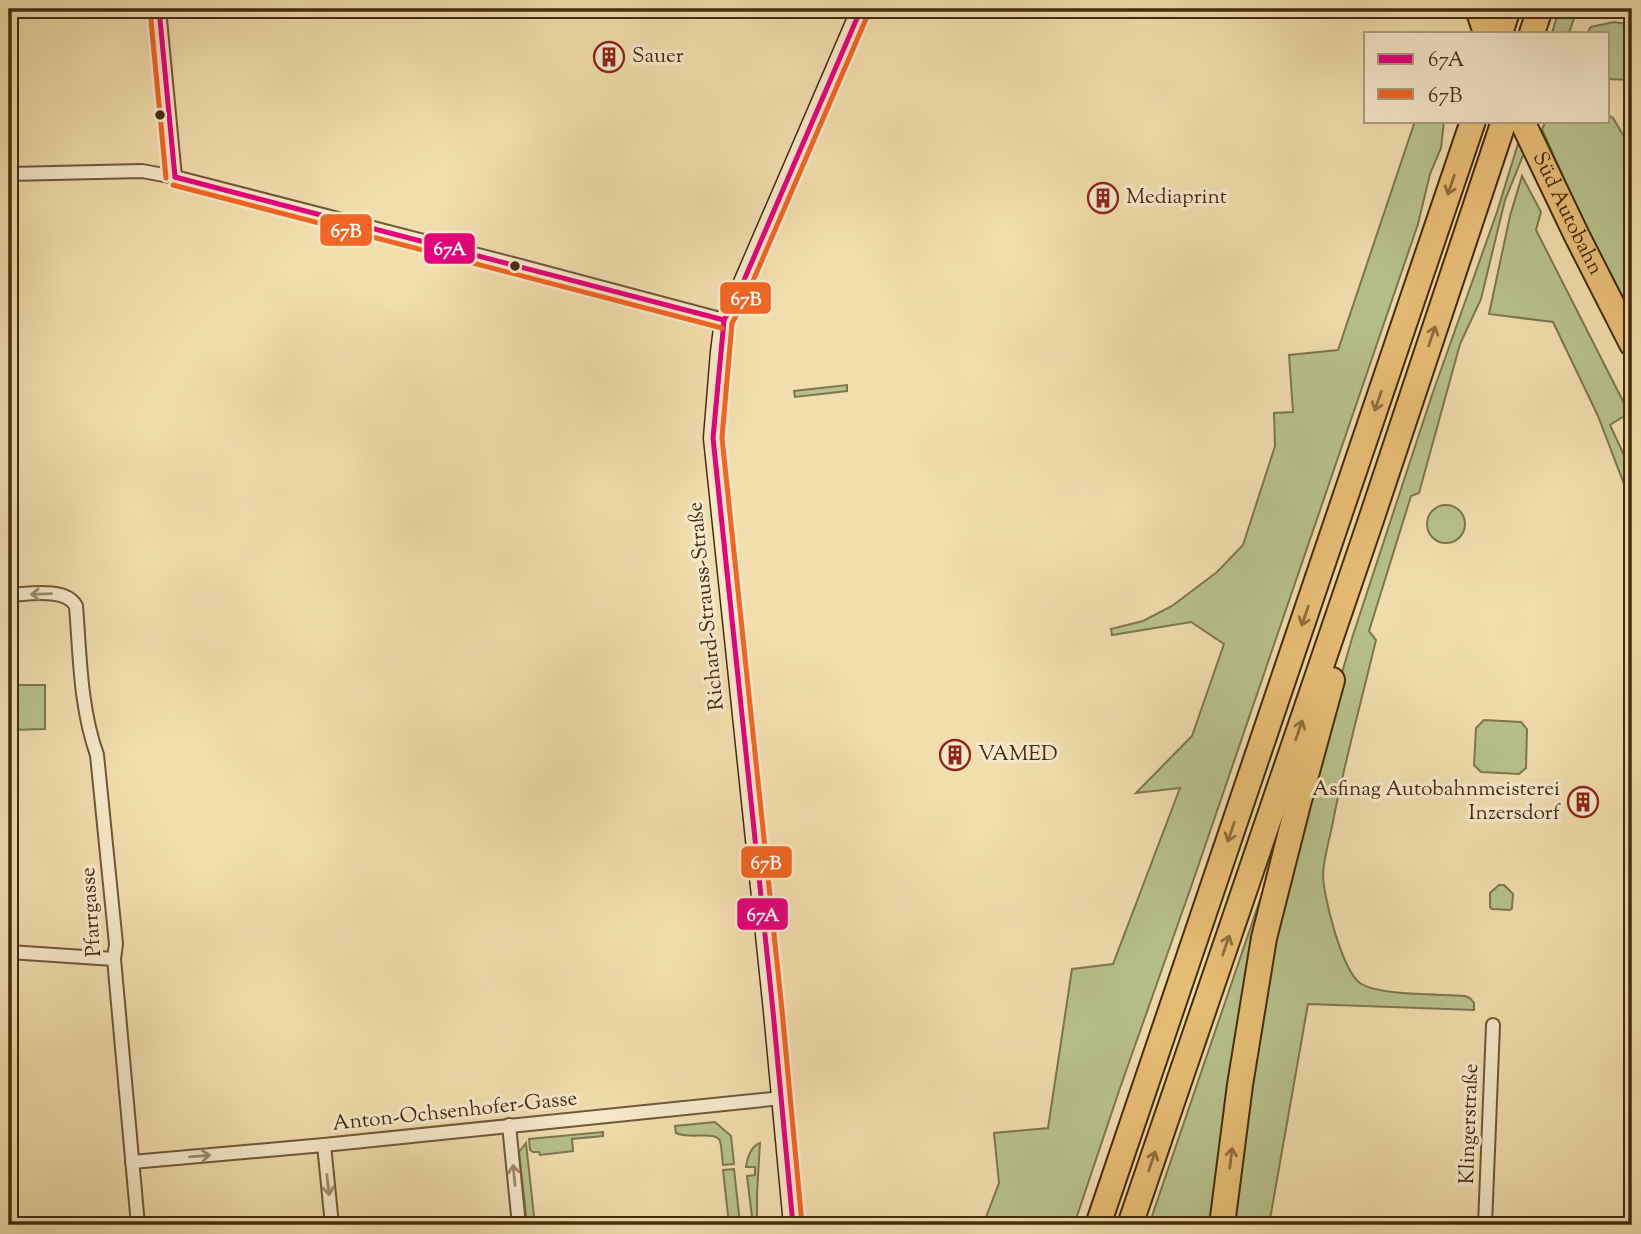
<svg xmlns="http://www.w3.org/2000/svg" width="1641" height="1234" viewBox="0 0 1641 1234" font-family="'Sorts Mill Goudy',serif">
<rect width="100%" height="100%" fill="#f2ddad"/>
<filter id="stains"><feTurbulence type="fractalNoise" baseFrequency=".00286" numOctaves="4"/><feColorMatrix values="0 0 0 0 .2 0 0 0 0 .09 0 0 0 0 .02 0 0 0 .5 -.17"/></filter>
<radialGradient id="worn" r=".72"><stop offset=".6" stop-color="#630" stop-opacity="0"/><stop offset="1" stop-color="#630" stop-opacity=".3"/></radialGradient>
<g fill="#b8c28b" stroke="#7e764c" stroke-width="2">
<path d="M1559,9H1577L1569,33H1552Z"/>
<path d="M1614,22L1632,25V80L1608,79V33H1587L1591,27Z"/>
<path d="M1608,115L1613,118L1632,150V319L1588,233L1542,129L1546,121H1608Z"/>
<path d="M1415,121H1444L1441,148L1430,174L1418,224L1191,887L1120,1088L1074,1225H983L999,1183L994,1133L1048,1128L1072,969L1113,964L1180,788L1136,793L1192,736L1224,644L1191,622L1112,635L1111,629L1143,621L1172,606L1217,572L1243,545L1275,446L1274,413L1293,412L1289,355L1338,350Z"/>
<path d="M1525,121H1537L1505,200L1481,299L1460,344L1419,493L1411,496L1369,631L1376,640C1362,698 1346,757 1334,816C1331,835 1324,855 1323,874C1323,896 1342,970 1360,983C1378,996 1441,994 1465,996L1470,998L1474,1003V1010L1308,1004L1269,1225H1233L1240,1152L1274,945L1318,755L1353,635L1432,395L1497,212Z"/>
<path d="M1522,176L1541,212L1536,230L1629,413L1610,425L1629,466L1632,477V505L1598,416L1553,322L1489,314L1510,216Z"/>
<path d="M847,385V391L795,397L794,391Z"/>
<circle cx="1446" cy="524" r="19"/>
<path d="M9,685H45V729L9,730Z"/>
<path d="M1484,720L1521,722L1527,729L1526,768L1519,774L1481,772L1474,765L1476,728Z"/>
<path d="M1499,885H1504L1513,894L1512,908L1510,910L1492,909L1490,907V893Z"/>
<path d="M1260,900L1262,901L1212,1225H1149Z"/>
<path d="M715,1122L731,1136L734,1164L723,1165C722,1158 722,1148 720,1141C716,1130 690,1140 676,1133L675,1126Z"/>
<path d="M603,1132V1136L572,1139L573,1151L540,1155L539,1152H533L530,1150L529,1139Z"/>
<path d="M526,1143L535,1225H527L519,1152Z"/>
<path d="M760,1143L757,1194V1225H753L747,1176L755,1175V1167H746C747,1158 751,1146 760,1143Z"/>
<path d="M734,1169L740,1223L729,1224L723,1170Z"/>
</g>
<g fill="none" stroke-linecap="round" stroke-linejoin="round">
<g stroke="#705835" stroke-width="16">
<g id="minor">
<path d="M159,9L175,177"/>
<path d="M9,174L142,171L175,177L517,265L724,320"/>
<path d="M9,595C28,594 66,587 76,606C80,656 80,707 97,755L116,944L114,959L138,1225"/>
<path d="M9,952L114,959"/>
<path d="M509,1125L519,1225"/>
<path d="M324,1145L332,1225"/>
<path d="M132,1162L324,1145L782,1098"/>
<path d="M1485,1225L1493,1025"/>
</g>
</g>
<g stroke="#452b0d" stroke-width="21">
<path id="secondary" d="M793,1225L773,1011L713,438L720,352L724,320L735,301L861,9"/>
</g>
<g stroke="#452b0d" stroke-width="28">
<g id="motorway">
<path d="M1478,9L1486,33"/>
<path d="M1500,33L1508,9"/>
<path d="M1532,33L1540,9"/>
<path id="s1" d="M1522,121L1577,236L1632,344"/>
<path d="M1098,1225L1473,121"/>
<path d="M1130,1225L1372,517L1504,121"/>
<path d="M1222,1225L1240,1085L1264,938L1298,804L1332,680"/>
</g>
</g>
<use href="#minor" stroke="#f7e9ca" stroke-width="12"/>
<use href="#secondary" stroke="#f7e9ca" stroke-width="18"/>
<use href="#motorway" stroke="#e9be76" stroke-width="24"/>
<g stroke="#f7e9ca" stroke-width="10">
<g id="bus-1">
<path d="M159,9L175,177"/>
<path d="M175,177L724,320"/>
<path d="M793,1225L773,1011L713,438L724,320L735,301L861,9"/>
</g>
</g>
<g stroke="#f7e9ca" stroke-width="10">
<g id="bus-2">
<path d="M150,10L166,178"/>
<path d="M173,185L722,328"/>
<path d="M802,1224L782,1010L722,438L732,323L743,304L869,12"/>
</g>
</g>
<use href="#bus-1" stroke="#e5007d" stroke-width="5"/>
<use href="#bus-2" stroke="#f26522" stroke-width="5"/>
</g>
<defs><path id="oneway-shaft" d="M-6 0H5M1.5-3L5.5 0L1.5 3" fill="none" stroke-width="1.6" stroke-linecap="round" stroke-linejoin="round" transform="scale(1.75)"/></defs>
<g stroke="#8f6d3c">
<use href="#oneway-shaft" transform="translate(1451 185) rotate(109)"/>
<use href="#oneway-shaft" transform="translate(1432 336) rotate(-71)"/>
<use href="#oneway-shaft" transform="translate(1378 401) rotate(109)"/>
<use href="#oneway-shaft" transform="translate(1305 616) rotate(109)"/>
<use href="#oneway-shaft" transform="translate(1299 730) rotate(-71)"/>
<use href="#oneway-shaft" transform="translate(1231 832) rotate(109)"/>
<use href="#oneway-shaft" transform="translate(1226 945) rotate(-71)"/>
<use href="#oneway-shaft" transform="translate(1231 1158) rotate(-83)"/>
<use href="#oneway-shaft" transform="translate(1152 1161) rotate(-71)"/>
</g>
<g stroke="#9e8a6c">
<use href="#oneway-shaft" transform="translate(41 594) rotate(178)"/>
<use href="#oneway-shaft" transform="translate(200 1156) rotate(-5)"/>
<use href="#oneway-shaft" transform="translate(514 1175) rotate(-96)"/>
<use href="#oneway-shaft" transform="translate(328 1185) rotate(84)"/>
</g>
<defs>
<g id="building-ring" transform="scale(1.575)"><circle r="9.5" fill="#f7e9ca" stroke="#8f2418" stroke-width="1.5"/><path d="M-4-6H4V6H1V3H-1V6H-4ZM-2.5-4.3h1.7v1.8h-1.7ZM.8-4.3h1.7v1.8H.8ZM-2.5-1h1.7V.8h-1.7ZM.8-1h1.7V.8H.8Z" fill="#8f2418"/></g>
</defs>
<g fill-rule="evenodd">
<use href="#building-ring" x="609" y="57"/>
<use href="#building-ring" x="1103" y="198"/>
<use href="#building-ring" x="955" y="755"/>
<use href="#building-ring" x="1583" y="802"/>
</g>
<g fill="#452b0d" stroke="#f7e9ca" stroke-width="2.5">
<circle cx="160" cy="115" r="6"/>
<circle cx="515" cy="266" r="6"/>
</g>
<g text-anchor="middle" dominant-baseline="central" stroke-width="6" stroke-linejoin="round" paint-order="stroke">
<g font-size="21" fill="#452b0d" stroke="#f7e9ca" text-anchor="start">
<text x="632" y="57">Sauer</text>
<text x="1126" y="198">Mediaprint</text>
<text x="978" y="755">VAMED</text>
<text x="1560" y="790" text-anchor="end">Asfinag Autobahnmeisterei<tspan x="1560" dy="24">Inzersdorf</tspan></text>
</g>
<g font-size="21" fill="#452b0d" stroke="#f7e9ca">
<text stroke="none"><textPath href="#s1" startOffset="103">Süd Autobahn</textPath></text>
<text transform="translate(707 606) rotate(-96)">Richard-Strauss-Straße</text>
<text transform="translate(92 912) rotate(-94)">Pfarrgasse</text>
<text transform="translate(455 1112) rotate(-6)">Anton-Ochsenhofer-Gasse</text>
<text transform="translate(1470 1124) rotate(-88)">Klingerstraße</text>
</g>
</g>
<g stroke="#f7e9ca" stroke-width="2.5">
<rect x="319" y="213" width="54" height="34" rx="7" fill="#f26522"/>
<rect x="423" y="232" width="53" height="33" rx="7" fill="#e5007d"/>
<rect x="719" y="281" width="53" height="34" rx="7" fill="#f26522"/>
<rect x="740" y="845" width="53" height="34" rx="7" fill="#f26522"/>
<rect x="736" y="897" width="53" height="34" rx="7" fill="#e5007d"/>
</g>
<g font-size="19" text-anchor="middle" font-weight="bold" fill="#fff">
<text x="346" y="237">67B</text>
<text x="450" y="255">67A</text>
<text x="746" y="305">67B</text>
<text x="766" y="869">67B</text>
<text x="763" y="921">67A</text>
</g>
<rect width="1641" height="1234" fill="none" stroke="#f2ddad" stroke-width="35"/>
<rect x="10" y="10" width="1620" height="1213" fill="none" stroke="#452b0d" stroke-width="3.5"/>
<rect x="18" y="18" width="1606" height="1199" fill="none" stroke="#452b0d" stroke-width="2"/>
<rect x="1364" y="32" width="245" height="91" fill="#f7e9ca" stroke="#b09d7e" stroke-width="2"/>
<rect x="1378" y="54" width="35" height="10" fill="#e5007d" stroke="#b09d7e" stroke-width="2"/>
<text x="1428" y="66" font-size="21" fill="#452b0d">67A</text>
<rect x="1378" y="89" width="35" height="10" fill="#f26522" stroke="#b09d7e" stroke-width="2"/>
<text x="1428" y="102" font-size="21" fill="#452b0d">67B</text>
<rect width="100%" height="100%" filter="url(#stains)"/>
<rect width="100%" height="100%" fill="url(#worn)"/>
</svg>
